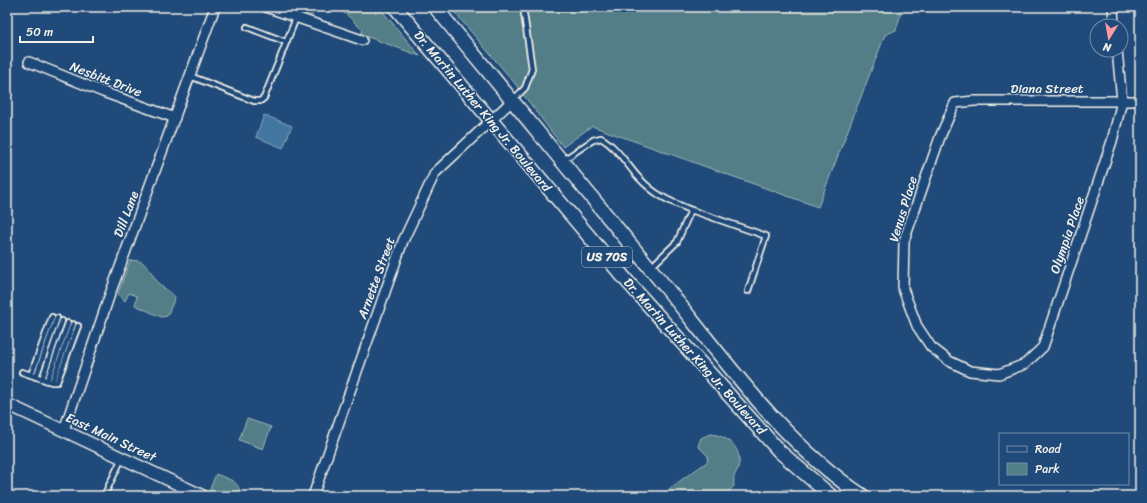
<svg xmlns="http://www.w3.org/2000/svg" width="1147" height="503" viewBox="0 0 1147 503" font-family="Sriracha,sans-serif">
<rect width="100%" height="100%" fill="#1f4a7a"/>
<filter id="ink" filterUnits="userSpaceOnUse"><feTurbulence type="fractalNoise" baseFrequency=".025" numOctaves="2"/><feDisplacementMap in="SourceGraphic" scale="8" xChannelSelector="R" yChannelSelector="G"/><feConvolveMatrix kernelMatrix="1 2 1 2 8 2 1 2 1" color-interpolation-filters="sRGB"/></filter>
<g filter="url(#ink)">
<g fill="#527e87" stroke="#a3b8b8">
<path d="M280,7H379L420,56L360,34L363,31C351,19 342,5 323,9C318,10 314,12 310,17Z"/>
<path d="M450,7H903L896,30L885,35L818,207L592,126L563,147L513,81Z"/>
<path d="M130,261C147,257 151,275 160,285C165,290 172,291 175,298L167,316L161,317L135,305L137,296L129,293L125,301L119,296L118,293Z"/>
<path d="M247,419L271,427L263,449L239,440Z"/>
<path d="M710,434C727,435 744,449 738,468C735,476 733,475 734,486L725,496H664L670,488L707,462L708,456L698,446L701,438Z"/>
<path d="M216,474C228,479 241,481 240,496L211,495L210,489Z"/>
<path d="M791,489L798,496H784L783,490Z"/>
</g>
<path fill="#42759f" stroke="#89a7bc" d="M264,115L292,126L283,148L256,137Z"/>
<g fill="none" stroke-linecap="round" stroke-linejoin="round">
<g stroke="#f4f1e8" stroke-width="8">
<g id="service">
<path d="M247,27L286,42"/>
<path d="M190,76L254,101H260L264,98L296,18"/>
<path d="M513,100L525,88L532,69L523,7"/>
<path d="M562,161L593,140L601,138C617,147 627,165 639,178C656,196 669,201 691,210L677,242L651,267"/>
<path d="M691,210L766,236L748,291"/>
<path d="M22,372L52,382H57L78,326"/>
<path d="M31,375L52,317"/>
<path d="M36,377L57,318"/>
<path d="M42,379L62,321"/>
<path d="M47,381L68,323"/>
<path d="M52,382L73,324"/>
<path d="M104,496L122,458"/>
</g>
</g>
<g stroke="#f4f1e8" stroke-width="12">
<g id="minor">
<path d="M266,7L362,40"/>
<path d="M1113,7L1114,26"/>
<path d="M1117,50L1122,101L1112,141L1043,347L1025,364L999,374L970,371L949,361L931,347L917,326L903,289L904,241L940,137L955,103L974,101H1140"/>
<path d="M29,62L103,92L175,118"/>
<path d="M64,430L109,297L215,7"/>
<path d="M313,496L403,241L435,173L513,100"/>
</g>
</g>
<g stroke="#f4f1e8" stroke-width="14">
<path id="tertiary" d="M7,404L203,496"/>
</g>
<g stroke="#f4f1e8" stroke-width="16">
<g id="primary">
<path d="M395,7L626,280L779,451L831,496"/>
<path d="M435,7C513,101 590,196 668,290C726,362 785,445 863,496"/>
</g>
</g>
<use href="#service" stroke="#1f4a7a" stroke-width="4.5"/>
<use href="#minor" stroke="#1f4a7a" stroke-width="9"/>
<use href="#tertiary" stroke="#1f4a7a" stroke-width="11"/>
<use href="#primary" stroke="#1f4a7a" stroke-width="13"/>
</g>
</g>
<g text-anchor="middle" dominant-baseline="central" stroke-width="3" stroke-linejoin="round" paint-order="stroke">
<rect fill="#1f4a7a" stroke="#b4bfc7" stroke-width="1" x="582" y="247" width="50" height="20" rx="3"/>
<g font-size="12" font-weight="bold" fill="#f4f1e8">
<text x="607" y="257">US 70S</text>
</g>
<g font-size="13" fill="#f4f1e8" stroke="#1f4a7a">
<text transform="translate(106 79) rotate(21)">Nesbitt Drive</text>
<text x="1047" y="88">Diana Street</text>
<text transform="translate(483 111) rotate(50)">Dr. Martin Luther King Jr. Boulevard</text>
<text transform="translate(903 209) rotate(-73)">Venus Place</text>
<text transform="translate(126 214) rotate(-69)">Dill Lane</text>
<text transform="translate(1067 235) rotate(-71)">Olympia Place</text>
<text transform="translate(376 278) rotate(-70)">Arnette Street</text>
<text transform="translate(695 356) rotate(48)">Dr. Martin Luther King Jr. Boulevard</text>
<text transform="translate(111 437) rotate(25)">East Main Street</text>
</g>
</g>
<rect width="1147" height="503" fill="none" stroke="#1f4a7a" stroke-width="24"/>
<rect x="12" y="12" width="1123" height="479" fill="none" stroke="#f4f1e8" stroke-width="1.5" filter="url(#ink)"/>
<rect x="999" y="433" width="130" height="52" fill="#1f4a7a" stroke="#748da6"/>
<rect x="1007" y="446" width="20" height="6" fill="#1f4a7a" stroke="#748da6"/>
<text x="1035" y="453" font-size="12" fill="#f4f1e8">Road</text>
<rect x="1007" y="463" width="20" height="12" fill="#527e87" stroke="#748da6"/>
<text x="1035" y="473" font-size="12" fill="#f4f1e8">Park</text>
<g transform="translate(1109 38) rotate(191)"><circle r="19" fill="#1f4a7a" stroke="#748da6"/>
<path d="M0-3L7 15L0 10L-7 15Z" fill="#ff9aa2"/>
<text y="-6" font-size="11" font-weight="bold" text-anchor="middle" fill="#f4f1e8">N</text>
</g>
<path d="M20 36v6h73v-6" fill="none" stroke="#f4f1e8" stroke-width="2"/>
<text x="26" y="36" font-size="12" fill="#f4f1e8" stroke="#1f4a7a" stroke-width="3" paint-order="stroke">50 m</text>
</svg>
